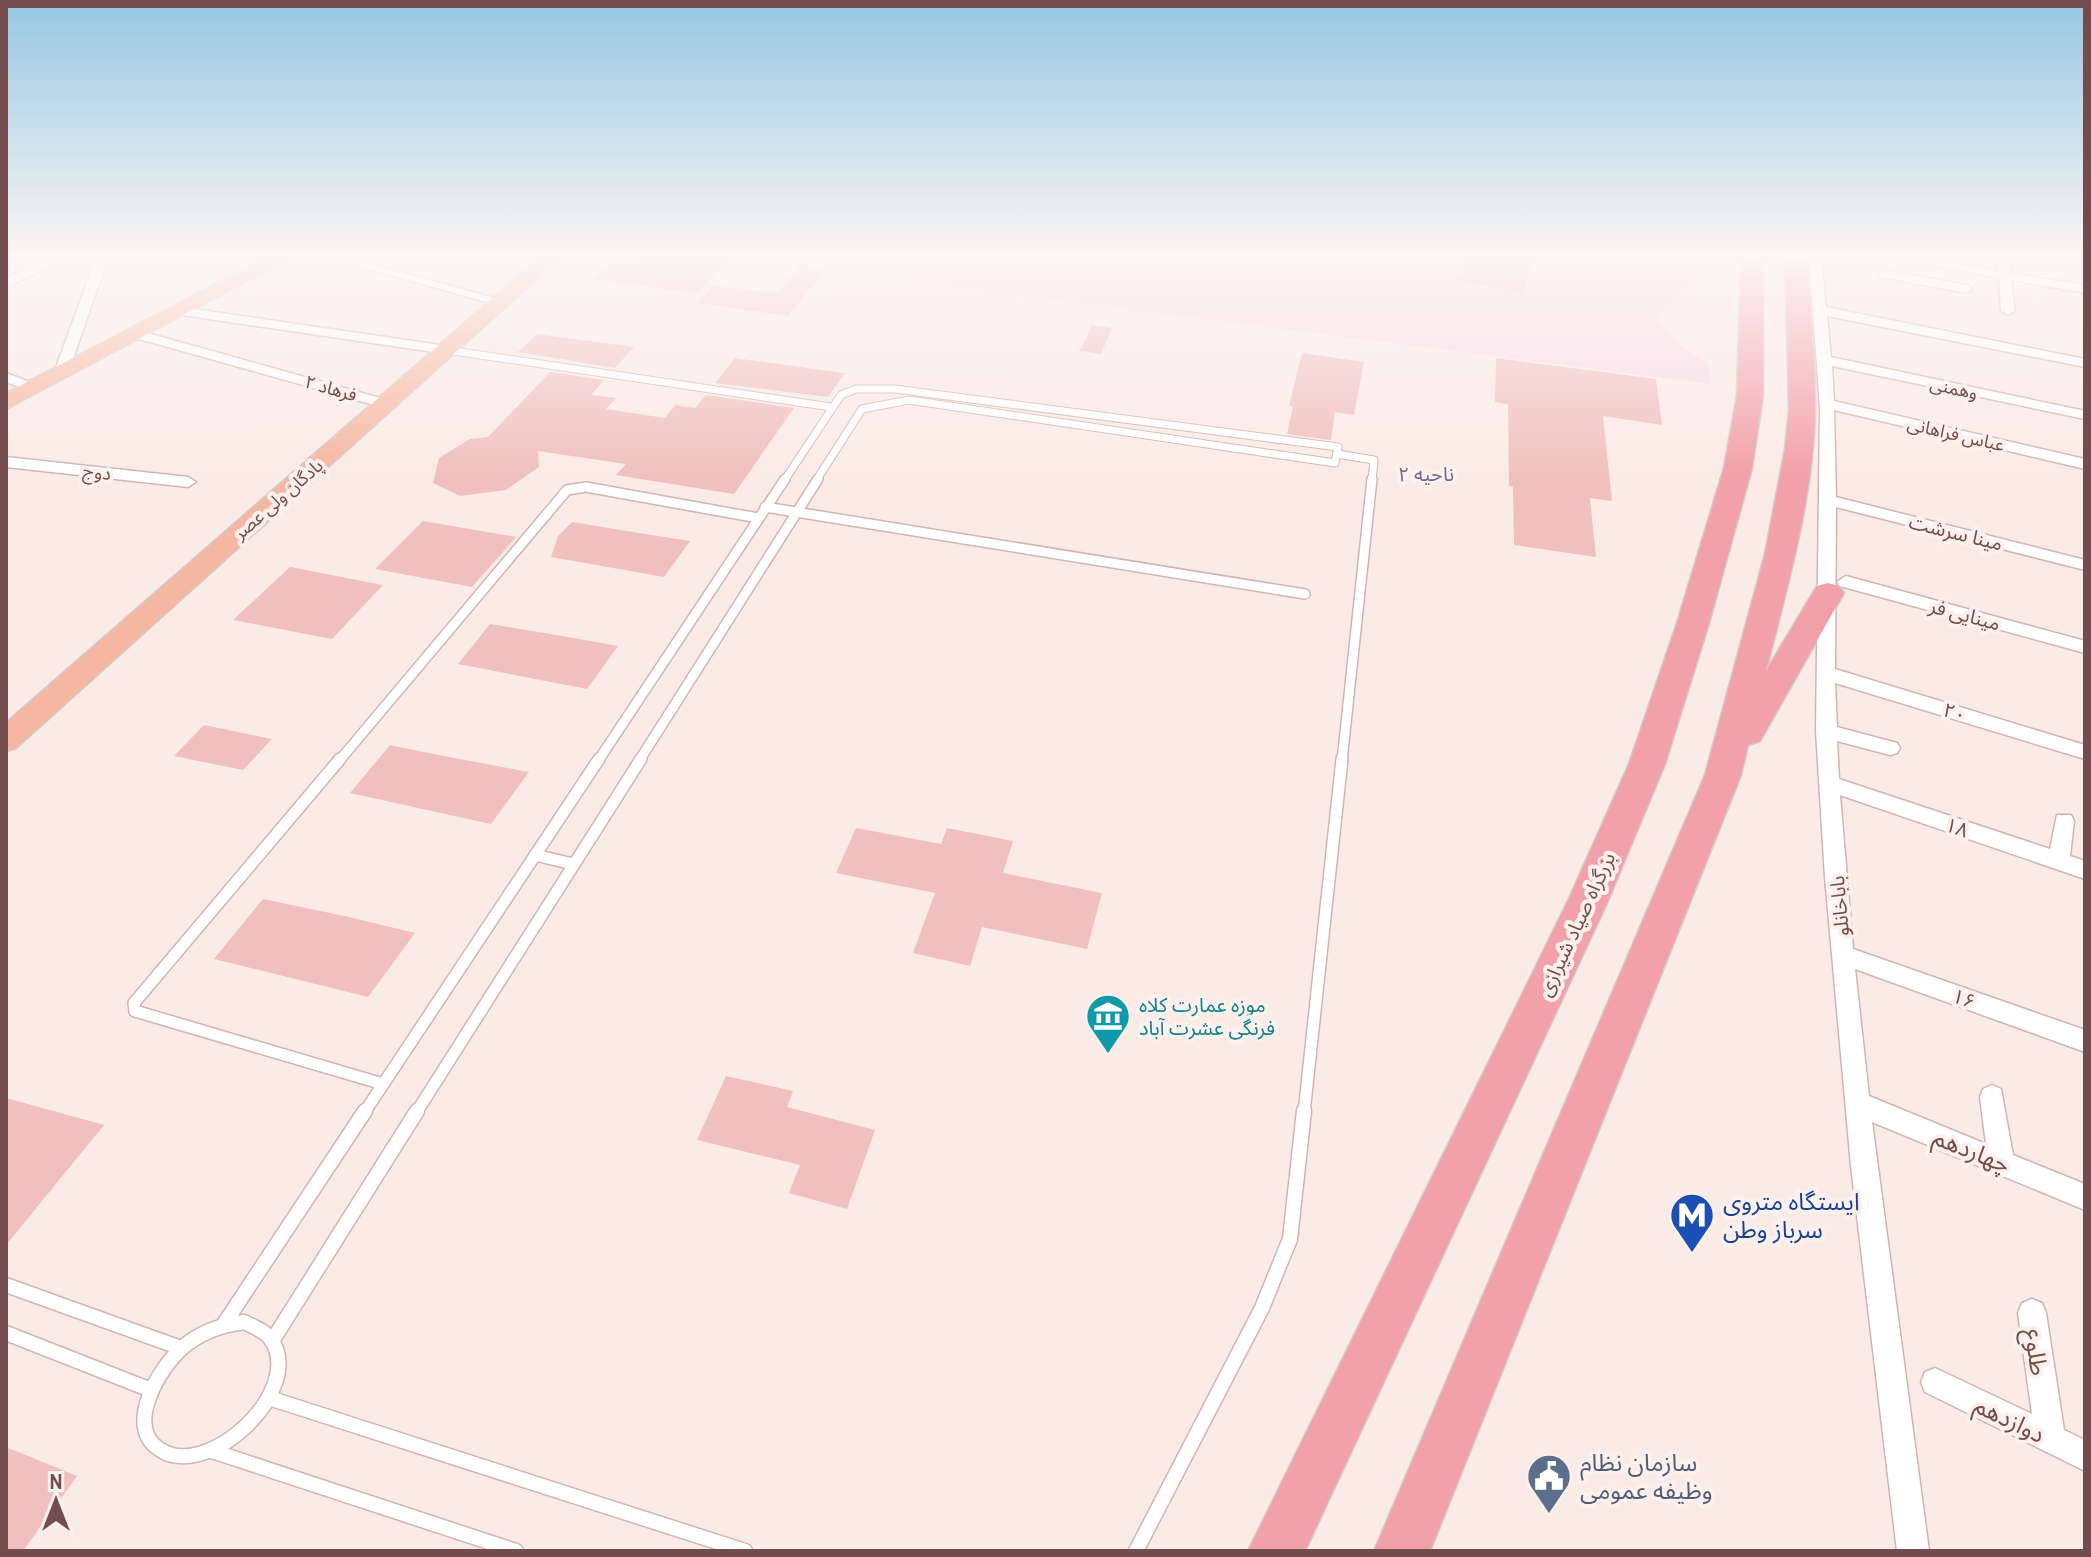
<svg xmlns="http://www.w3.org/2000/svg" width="2091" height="1557" viewBox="0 0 2091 1557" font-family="'Archivo Narrow','Noto Sans Arabic',sans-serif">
<rect width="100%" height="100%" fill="#fbebe6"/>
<path fill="#f8dae9" d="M728,258H1714L1657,318L1681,346L1708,363L1711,384Z"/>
<g fill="#efc0bf">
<path d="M643,258H730L697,293L594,279L613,262L636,265Z"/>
<path d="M1462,258H1536L1524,290L1520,292L1455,280Z"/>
<path d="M800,265L826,269L788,316L698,303L713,286L778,293Z"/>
<path d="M1092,325L1112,328L1101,354L1080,351Z"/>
<path d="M537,334L634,347L615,368L518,352Z"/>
<path d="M1302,353L1364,362L1354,415L1335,412L1331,440L1287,434L1293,406H1289Z"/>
<path d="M735,358L845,373L828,397L715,383Z"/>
<path d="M1496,358L1656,379L1662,425L1603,416L1612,501L1590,498L1596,557L1514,545L1513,487L1509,486L1508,404L1495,402Z"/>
<path d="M550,372L604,380L591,395L616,398L606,409L665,418L675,405L695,408L706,395L794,408L734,494L616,475L626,464L538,451L539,467L506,490L460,496L433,483L439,458L470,439L488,437Z"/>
<path d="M423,521L516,537L472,587L375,569Z"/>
<path d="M572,522L639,533L690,541L664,577L551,557L558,536Z"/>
<path d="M290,567L383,585L332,639L233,620Z"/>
<path d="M490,624L562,636L618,646L587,689L458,664Z"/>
<path d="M204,725L272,739L243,770L174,756Z"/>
<path d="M390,745L428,753L529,772L491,824L350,793Z"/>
<path d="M856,828L941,844L947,828L1013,841L1003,873L1102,893L1087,949L982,927L970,966L913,953L935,893L836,873Z"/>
<path d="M263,899L349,917L415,933L368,997L214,959Z"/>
<path d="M726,1076L793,1091L787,1107L875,1130L847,1209L789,1193L800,1165L697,1140Z"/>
<path d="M6,1098L104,1125L6,1245Z"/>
<path d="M6,1447L77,1476L23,1551H6Z"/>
</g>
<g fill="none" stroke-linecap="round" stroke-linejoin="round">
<g stroke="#d1b5b2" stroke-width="9">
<g id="lane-far3">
<path d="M447,350L831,407"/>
<path d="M1337,454L1374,460L1372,481"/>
<path d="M784,481L841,395L856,389H895L1338,447L1335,463L909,400L862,409L816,481"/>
</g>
</g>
<g stroke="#d1b5b2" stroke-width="12">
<g id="lane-far2">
<path d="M765,507L1305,594"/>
<path d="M339,761L567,490L586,487L758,518"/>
<path d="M598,761L785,479"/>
<path d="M639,761L818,479"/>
<path d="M1342,761L1372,479"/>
</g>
</g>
<g stroke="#d1b5b2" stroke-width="14">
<g id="lane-far1">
<path d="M340,759L134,1003L135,1011L383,1084"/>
<path d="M535,855L573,864"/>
<path d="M364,1113L599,759"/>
<path d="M416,1113L641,759"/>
<path d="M1304,1113L1342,759"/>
</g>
</g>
<g stroke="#d1b5b2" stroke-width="17">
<g id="lane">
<path d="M6,1285L181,1348"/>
<path d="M244,1322C252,1326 265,1331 270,1338C308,1389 207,1483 159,1449C124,1426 160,1367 182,1348C200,1332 221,1325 244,1322Z"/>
<path d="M224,1324L365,1111"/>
<path d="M6,1333L151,1390"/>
<path d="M274,1338L417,1111"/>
<path d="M269,1398L745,1551"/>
<path d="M212,1451L516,1551"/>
<path d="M1136,1551L1262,1308L1290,1239L1304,1111"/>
</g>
</g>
<g stroke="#d1b5b2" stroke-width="3">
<g id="street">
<path d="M51,258H68L6,287V278Z"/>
<path d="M96,258H108L68,373L66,376H56L54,373Z"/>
<path d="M328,258H350L508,302L501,306Z"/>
<path d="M1809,258H1821L1826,307L2085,359V367L1827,316L1831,357L2085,411V419L1832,366L1834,401L2085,459V469L1834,410L1836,497L2085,560V570L1836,507L1835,669L2085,745V759L1835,683L1837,727L1897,743L1900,748L1897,753L1890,755L1837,741L1839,779L2050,849L2057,815H2071L2074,821L2070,856L2085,861V879L1840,795L1853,949L2085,1030V1052L1855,969L1869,1096L1986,1144L1980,1097L1983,1089L1992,1085L2001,1089L2013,1155L2085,1184V1210L1872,1122L1929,1551H1897L1851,1166L1825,877L1816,731L1820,408Z"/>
<path d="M1895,258H1926L1998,271L1997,258H2009L2011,273L2085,285V293L2011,280L2015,311L2008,315L2001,311L1999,278Z"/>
<path d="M1884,270L1967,285L1973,289L1967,293L1880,277L1878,274Z"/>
<path d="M180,307L447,346L454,350L447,354L175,314V308Z"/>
<path d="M137,330L391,401L393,404L391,407H381L132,337V331Z"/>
<path d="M6,373L38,385L40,388L33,392L6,382Z"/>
<path d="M6,457L188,477L196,482L188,487L6,467Z"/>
<path d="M1846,576L2085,641V653L1840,586L1837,582Z"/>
<path d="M2032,1299L2042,1303L2046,1313L2064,1430L2085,1440V1471L1925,1392L1921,1382L1925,1372L1935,1368L2032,1414L2018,1313L2022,1303Z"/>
</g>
</g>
<g stroke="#d5c9ca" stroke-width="3">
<g id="primary">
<path d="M266,258H290L6,409V393Z"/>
<path d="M539,258H560L16,748L6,751V723Z"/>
</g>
</g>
<g stroke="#d5c9ca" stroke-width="3">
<g id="highway">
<path d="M1741,258H1763V395L1752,468L1709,623L1665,764L1607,903L1305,1551H1248L1567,903L1629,764L1677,623L1724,468L1737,395Z"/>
<path d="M1785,258H1807C1810,309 1816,361 1815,412C1813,499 1787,587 1766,671L1817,586L1828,583L1839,586L1844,593L1760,741L1748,745L1741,775L1430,1551H1374L1705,775L1765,554L1785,449L1789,410Z"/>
</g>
</g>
<use href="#lane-far3" stroke="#fff" stroke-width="7"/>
<use href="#lane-far2" stroke="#fff" stroke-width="9"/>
<use href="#lane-far1" stroke="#fff" stroke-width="11"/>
<use href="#lane" stroke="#fff" stroke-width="14"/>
<use href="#street" fill="#fff" fill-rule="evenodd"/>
<use href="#primary" fill="#f6b7a2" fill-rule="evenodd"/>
<use href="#highway" fill="#f2a0aa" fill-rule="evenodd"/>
</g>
<linearGradient id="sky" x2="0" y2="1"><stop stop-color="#96c7e2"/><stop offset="0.54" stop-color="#fdf6f4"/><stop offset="1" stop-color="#fdf6f4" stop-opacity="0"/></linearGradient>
<rect width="2091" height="476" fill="url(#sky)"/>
<defs>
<g id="museum-pin" transform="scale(2.3)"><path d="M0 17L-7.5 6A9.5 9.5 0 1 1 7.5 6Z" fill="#0f9aa8" stroke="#fef0ec"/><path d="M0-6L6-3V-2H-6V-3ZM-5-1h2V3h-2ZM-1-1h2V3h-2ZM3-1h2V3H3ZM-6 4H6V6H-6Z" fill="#fff"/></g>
<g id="metro-pin" transform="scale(2.3)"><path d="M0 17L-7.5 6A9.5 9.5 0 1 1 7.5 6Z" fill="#1a4fb4" stroke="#fef0ec"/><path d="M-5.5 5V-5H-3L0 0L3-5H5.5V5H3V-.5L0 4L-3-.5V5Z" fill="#fff"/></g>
<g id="civic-pin" transform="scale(2.3)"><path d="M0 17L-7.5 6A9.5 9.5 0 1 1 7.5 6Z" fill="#5c6f8a" stroke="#fef0ec"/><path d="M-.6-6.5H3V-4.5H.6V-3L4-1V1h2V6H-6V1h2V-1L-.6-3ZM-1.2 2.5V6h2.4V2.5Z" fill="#fff"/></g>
</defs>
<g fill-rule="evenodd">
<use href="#museum-pin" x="1108" y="1016"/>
<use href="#metro-pin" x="1692" y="1215"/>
<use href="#civic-pin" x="1549" y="1476"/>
</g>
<g text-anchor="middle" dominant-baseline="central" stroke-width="8" stroke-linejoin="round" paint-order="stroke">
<g font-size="18" fill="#734c4d" stroke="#fef0ec">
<text transform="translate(331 388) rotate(16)">فرهاد ۲</text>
<text transform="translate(1954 388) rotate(12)">وهمنی</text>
<text transform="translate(1956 434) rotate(13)">عباس فراهانی</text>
<text transform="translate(97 472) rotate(7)">دوج</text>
<text transform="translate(278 499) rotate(-41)">پادگان ولی عصر</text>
</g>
<g font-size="20" fill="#756896" stroke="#fef0ec">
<text x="1426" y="473">ناحیه ۲</text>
</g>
<g font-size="20" fill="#734c4d" stroke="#fef0ec">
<text transform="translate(1956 532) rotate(14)">مینا سرشت</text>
<text transform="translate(1965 614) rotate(15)">مینایی فر</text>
<text transform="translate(1955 712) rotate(17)">۲۰</text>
<text transform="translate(1957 827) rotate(19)">۱۸</text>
<text transform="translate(1839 906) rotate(-95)">باباخانلو</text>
<text transform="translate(1576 924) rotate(-65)">بزرگراه صیاد شیرازی</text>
<text transform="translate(1964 998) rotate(20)">۱۶</text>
</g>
<g font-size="20" fill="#0d838f" stroke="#fef0ec" text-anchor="start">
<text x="1139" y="1004">موزه عمارت کلاه<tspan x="1139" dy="23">فرنگی عشرت آباد</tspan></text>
</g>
<g font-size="24" fill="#734c4d" stroke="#fef0ec">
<text transform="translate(1972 1150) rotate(22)">چهاردهم</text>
<text transform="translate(2037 1352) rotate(82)">طلوع</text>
<text transform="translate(2010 1419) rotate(26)">دوازدهم</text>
</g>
<g font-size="24" fill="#164399" stroke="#fef0ec" text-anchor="start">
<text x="1723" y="1201">ایستگاه متروی<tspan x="1723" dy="28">سرباز وطن</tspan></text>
</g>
<g font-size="24" fill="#4e5e75" stroke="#fef0ec" text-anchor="start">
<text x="1580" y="1462">سازمان نظام<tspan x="1580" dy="28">وظیفه عمومی</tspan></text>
</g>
</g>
<rect width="2091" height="1557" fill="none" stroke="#734c4d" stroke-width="16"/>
<g transform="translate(56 1501)" stroke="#fef0ec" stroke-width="6" paint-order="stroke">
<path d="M0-6L14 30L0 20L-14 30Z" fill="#734c4d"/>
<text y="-12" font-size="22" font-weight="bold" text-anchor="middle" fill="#734c4d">N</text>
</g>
</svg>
